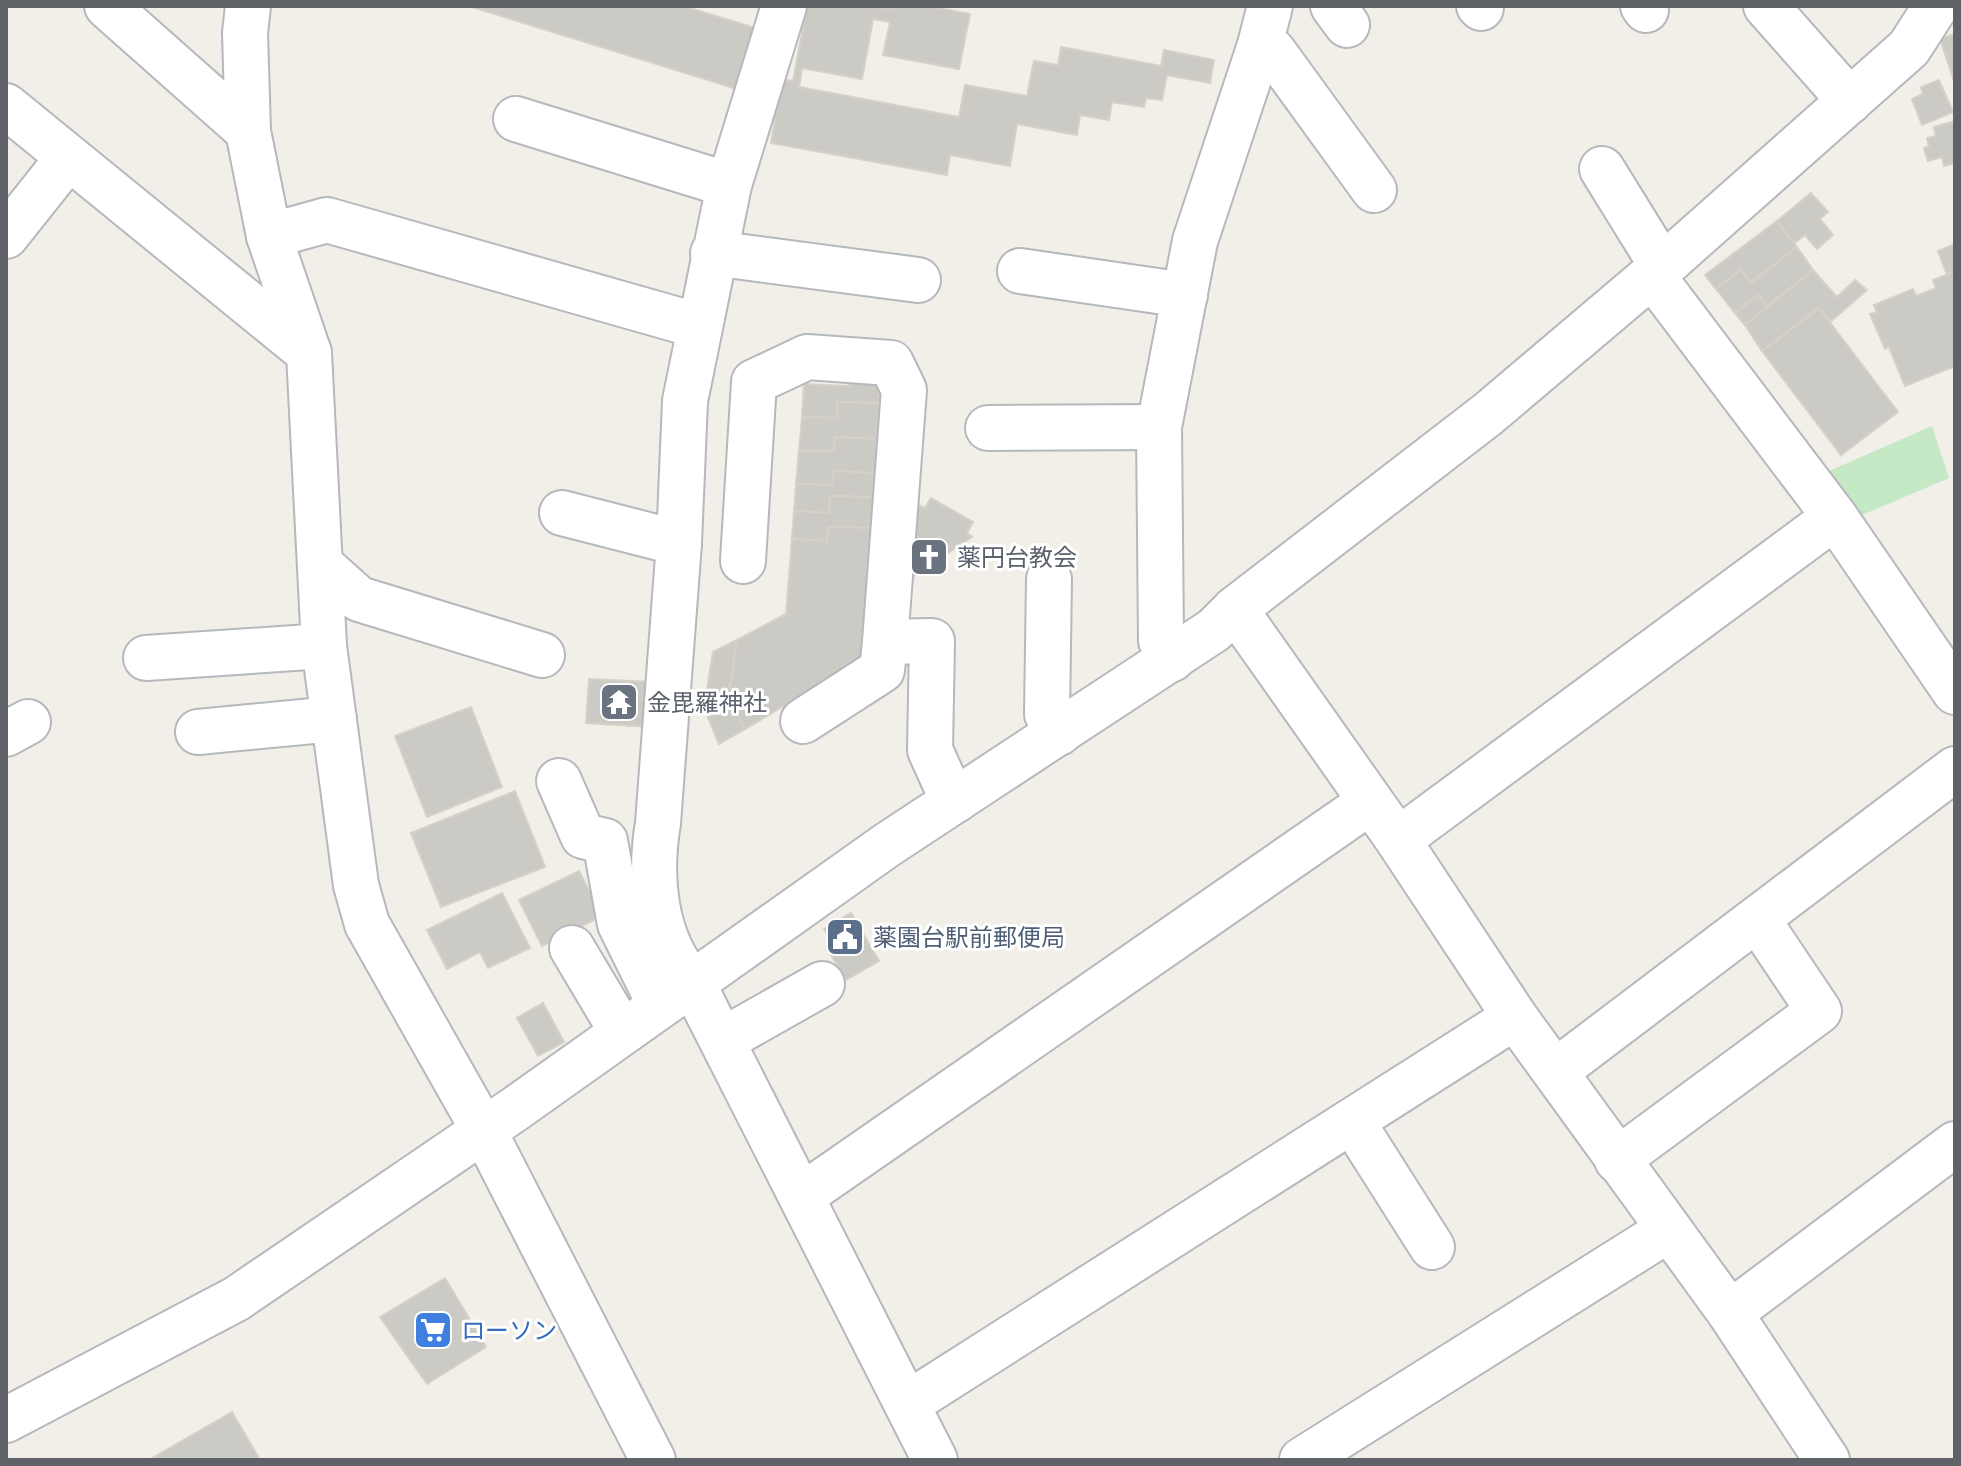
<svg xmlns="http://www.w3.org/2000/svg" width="1961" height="1466" viewBox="0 0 1961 1466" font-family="Raleway,'Noto Sans JP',sans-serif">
<rect width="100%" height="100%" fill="#f1efe8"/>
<path fill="#c5e8c5" d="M1932,426L1949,478L1855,518L1820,475Z"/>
<g fill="#cccac5" stroke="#d6d1c6" stroke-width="2">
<path d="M469,6H683L755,28L737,89Z"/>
<path d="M807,6L893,8V6H928L970,14L959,69L883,55L890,22L873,19L862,79L802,68L799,87L959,117L965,85L1027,96L1034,61L1058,65L1061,47L1161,66L1164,50L1214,60L1210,83L1167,75L1162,100L1146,98L1144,107L1112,102L1109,120L1080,115L1077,135L1017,124L1010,166L950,155L947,175L771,143L777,107L772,106L777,78L793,81Z"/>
<path d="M1955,34V84L1940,39Z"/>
<path d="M1939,80L1953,112L1922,125L1912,99L1923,94L1921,87Z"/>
<path d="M1955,121V163L1944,166L1942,157L1928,161L1924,148L1929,146L1927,138L1936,136L1934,127Z"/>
<path d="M1811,193L1828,212L1820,219L1833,235L1817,249L1805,235L1794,243L1777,221Z"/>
<path d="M1777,221L1797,247L1751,283L1741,270L1716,289L1705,275Z"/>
<path d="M1955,244V274L1954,272L1947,275L1938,251Z"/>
<path d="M1797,247L1813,270L1767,306L1758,295L1735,313L1716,289L1741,270L1751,283Z"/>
<path d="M1813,270L1837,297L1855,280L1867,290L1830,322L1819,308L1762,351L1745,325Z"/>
<path d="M1954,272L1955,366L1905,386L1889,347L1885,349L1870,314L1877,312L1874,305L1913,289L1916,296L1936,288L1933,280Z"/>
<path d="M1758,295L1767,306L1745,325L1735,313Z"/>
<path d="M1819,308L1898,412L1841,455L1762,351Z"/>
<path d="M849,376L873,379L880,386L879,403L837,402V418L802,417L804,384L848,386Z"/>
<path d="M837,402L879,403L877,439L835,437L834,451H799L802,417L837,418Z"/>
<path d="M835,437L877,439L874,473L833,471L832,485L796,484L799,451H834Z"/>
<path d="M833,471L874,473L873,497L830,496L829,513L794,511L796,484L832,485Z"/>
<path d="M830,496L873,497L871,528L828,527L827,541L792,539L794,511L829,513Z"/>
<path d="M931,498L973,522L967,533L972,537L914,576L918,505L925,508Z"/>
<path d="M828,527L871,528L863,659L745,729L728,699L737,640L786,614L792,539L827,541Z"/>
<path d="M737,640L728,699L745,729L719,744L704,708L713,652Z"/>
<path d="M589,679L652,682L650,727L586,723Z"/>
<path d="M471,707L502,787L427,817L395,736Z"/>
<path d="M515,791L545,867L441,907L411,833Z"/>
<path d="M579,871L602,916L542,946L519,900Z"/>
<path d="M502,893L530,948L488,968L480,952L447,969L427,930Z"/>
<path d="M851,913L879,961L846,980L827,948L834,944L824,929Z"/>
<path d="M543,1003L564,1042L538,1056L517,1018Z"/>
<path d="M445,1278L486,1347L427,1384L380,1317Z"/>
<path d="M232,1412L260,1460H149Z"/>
</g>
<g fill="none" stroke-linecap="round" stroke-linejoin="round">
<g stroke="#b5b8bc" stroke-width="48">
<g id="minor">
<path d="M107,6L248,131"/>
<path d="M248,6L245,33L248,131L269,236L309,353L324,646L356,885L367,924L484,1131L653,1460"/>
<path d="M784,6L729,185L685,401L679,543L658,823C649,877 654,939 692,982L935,1460"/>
<path d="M1333,6L1347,25"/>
<path d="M1479,6L1481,8"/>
<path d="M1643,6L1646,10"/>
<path d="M1766,6L1850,101"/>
<path d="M1260,45L1273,51L1374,190"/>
<path d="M6,106L309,353"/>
<path d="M516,119L729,185"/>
<path d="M1602,169L1654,253L1671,259"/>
<path d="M6,236L68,158"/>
<path d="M269,236L327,220L699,326"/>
<path d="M713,253L918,280"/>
<path d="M1020,271L1185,295"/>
<path d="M1652,275L1835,517L1955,692"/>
<path d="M988,428L1159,427"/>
<path d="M562,513L679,543"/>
<path d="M743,561L754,382L807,357L891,363L904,390L885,642L932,641L930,750L944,781L956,800"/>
<path d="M320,564L359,599L542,655"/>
<path d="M1049,579L1047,714L1059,733"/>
<path d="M1235,609L1398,840L1515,1017L1730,1313L1827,1460"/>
<path d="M146,658L324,646"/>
<path d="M1172,659L1161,641L1159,427L1195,241L1260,45L1270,6"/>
<path d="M803,721L882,670L885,642"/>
<path d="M198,732L334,719"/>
<path d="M6,734L28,722"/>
<path d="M559,781L583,836L605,841L620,924L660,1005"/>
<path d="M1398,840L1835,517"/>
<path d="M572,948L622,1032"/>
<path d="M723,1040L822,984"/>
<path d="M1556,1071L1955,769"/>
<path d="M1352,1121L1432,1247"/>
<path d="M1617,1160L1819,1011L1758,920"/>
<path d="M803,1195L1370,802"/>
<path d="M1730,1313L1955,1144"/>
<path d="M907,1404L1515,1017"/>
<path d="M6,1420L236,1299L515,1109L887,845L1214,630L1235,609L1488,414L1671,259L1909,48L1936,6"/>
<path d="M1302,1460L1668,1230"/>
</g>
</g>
<use href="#minor" stroke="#fff" stroke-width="44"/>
</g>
<defs>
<g id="church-square" transform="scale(2)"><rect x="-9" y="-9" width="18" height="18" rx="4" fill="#6b7280" stroke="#fff"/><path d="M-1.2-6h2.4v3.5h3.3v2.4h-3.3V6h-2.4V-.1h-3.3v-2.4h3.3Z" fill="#fff"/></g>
<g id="temple-square" transform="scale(2)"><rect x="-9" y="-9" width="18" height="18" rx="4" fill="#6b7280" stroke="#fff"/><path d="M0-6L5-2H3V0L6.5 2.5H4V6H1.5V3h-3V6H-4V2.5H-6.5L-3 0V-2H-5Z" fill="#fff"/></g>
<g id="civic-square" transform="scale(2)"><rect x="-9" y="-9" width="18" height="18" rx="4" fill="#5c6f8a" stroke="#fff"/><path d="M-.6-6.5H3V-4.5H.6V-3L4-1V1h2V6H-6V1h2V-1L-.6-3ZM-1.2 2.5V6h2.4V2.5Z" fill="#fff"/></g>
<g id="supermarket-square" transform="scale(2)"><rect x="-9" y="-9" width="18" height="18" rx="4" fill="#3f7fe0" stroke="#fff"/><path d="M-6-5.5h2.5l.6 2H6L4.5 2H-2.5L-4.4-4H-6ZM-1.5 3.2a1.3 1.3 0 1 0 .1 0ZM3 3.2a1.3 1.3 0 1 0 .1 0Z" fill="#fff"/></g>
</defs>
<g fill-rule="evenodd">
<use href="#church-square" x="929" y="557"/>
<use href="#temple-square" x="619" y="702"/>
<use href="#civic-square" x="845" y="937"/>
<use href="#supermarket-square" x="433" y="1330"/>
</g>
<g text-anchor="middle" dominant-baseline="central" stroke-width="6" stroke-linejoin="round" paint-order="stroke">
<g font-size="24" fill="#5b616d" stroke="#fff" text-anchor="start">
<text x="957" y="557">薬円台教会</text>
<text x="647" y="702">金毘羅神社</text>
</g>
<g font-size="24" fill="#4e5e75" stroke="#fff" text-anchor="start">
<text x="873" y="937">薬園台駅前郵便局</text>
</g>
<g font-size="24" fill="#366cbe" stroke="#fff" text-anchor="start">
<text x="461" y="1330">ローソン</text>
</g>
</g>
<rect width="1961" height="1466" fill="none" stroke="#5f6368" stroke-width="16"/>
</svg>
